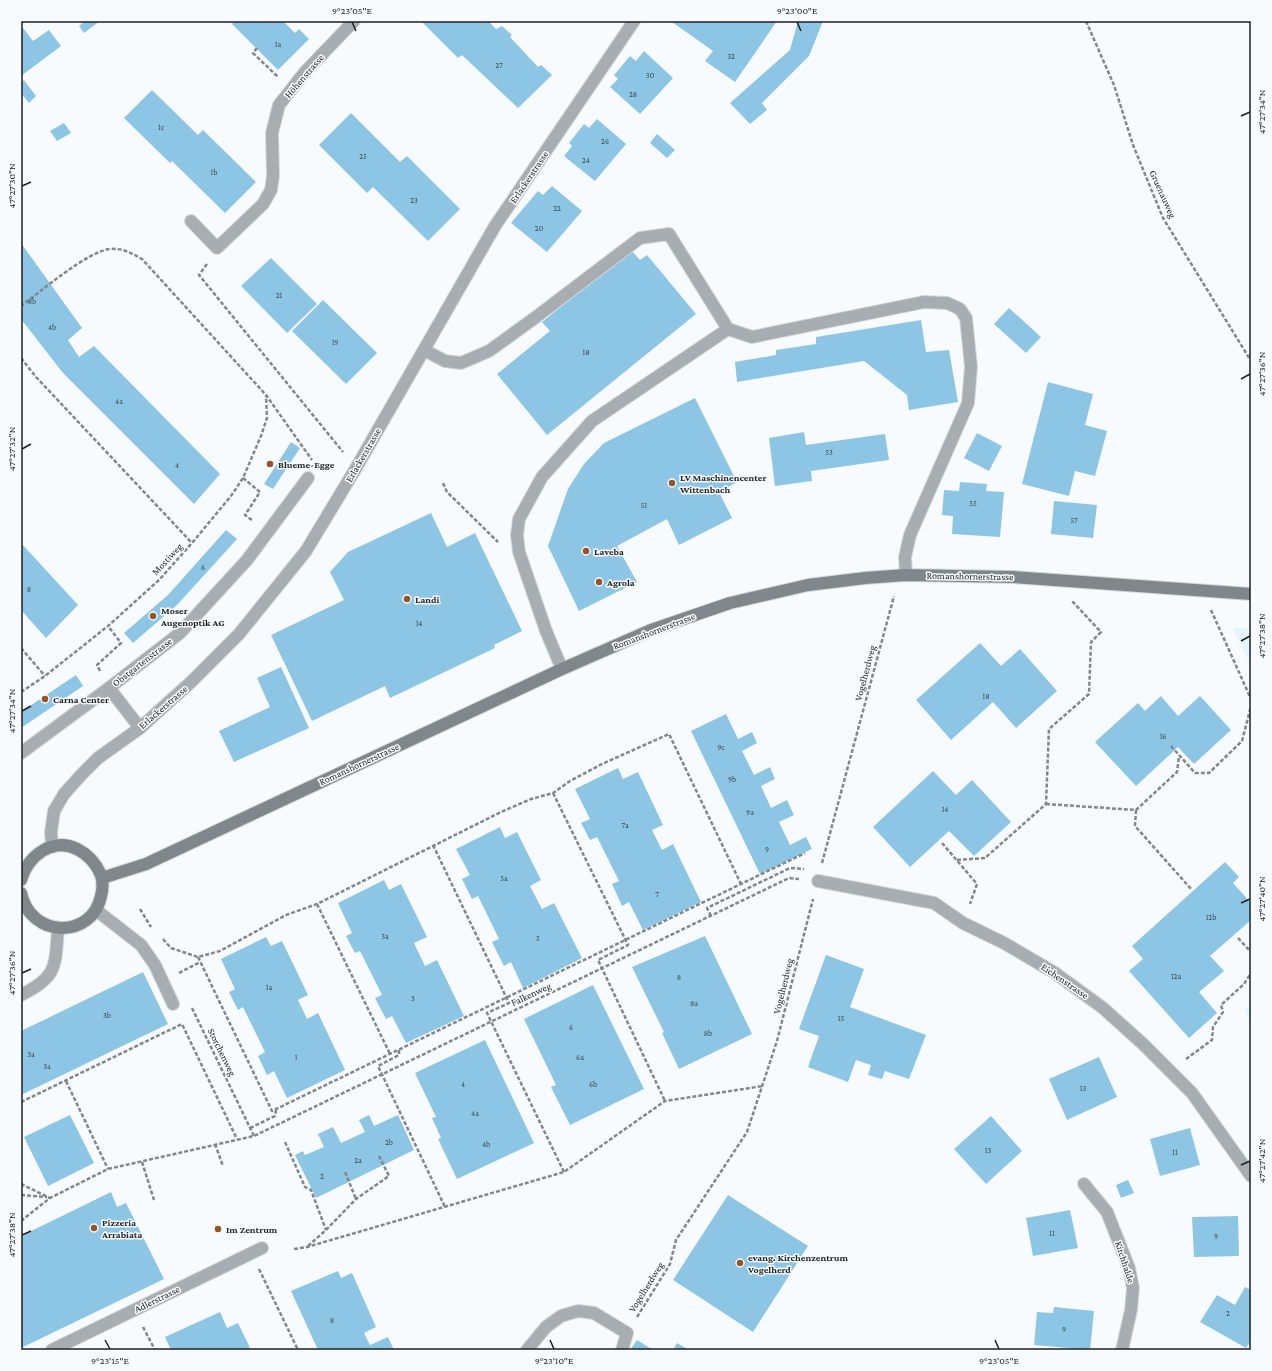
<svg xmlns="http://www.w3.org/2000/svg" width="1272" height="1371" viewBox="0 0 1272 1371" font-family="'Crimson Pro',serif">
<rect width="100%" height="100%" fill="#f7fbfe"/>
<g fill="#e5f5fe">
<path d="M1233,628H1251V667Z"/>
<path d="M1251,1003V1027L1245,1010Z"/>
</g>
<g fill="#8dc6e5">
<path d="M84,21H100L84,33L79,26L84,22Z"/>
<path d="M235,21H283L295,33L299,29L309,39L278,70L232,24Z"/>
<path d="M421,21H488L496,29L502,26L512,35L510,37L538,67L541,65L552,75L518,108L462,55L458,58Z"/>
<path d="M673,21H777L735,82L705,61L713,51L672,22Z"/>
<path d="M798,21H823L809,56L762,103L767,110L750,124L730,103L790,50Z"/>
<path d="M23,28L33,41L49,30L61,46L21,76V29Z"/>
<path d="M644,51L673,78L640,114L610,87L618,79L614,75L630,56L636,61Z"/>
<path d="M24,80L36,96L29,103L21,93V83Z"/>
<path d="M152,90L198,135L203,130L256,182L225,213L172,161L170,163L124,118Z"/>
<path d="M351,113L400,162L407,156L460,209L428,241L373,187L367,193L319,145Z"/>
<path d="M597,119L626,144L595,181L564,156L572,146L569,143L584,124L589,128Z"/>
<path d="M64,123L71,133L57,141L50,131Z"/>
<path d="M657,134L675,150L667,158L650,143Z"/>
<path d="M552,186L582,211L547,252L511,223L538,191L543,195Z"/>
<path d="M21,243L82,328L68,340L79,357L94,346L220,474L194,504L63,373L21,319Z"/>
<path d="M631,250L640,260L647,255L696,314L547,435L497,374L550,331L542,322Z"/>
<path d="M271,258L317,304L287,333L241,286Z"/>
<path d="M323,300L377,353L346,384L292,331Z"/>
<path d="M1009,308L1041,337L1026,353L994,324Z"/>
<path d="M921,320L926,352L949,350L958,402L909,410L907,395L864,361L737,382L735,362L776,355V350L816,344V337Z"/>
<path d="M1048,382L1093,394L1085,425L1107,431L1095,476L1075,471L1069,496L1022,484Z"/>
<path d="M695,398L737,482L719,492L732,518L679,545L667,519L617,546L637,582L579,611L548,546L568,489L584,464L604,443Z"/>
<path d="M804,432L806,445L885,434L889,460L811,471L812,481L775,486L769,438Z"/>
<path d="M977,433L1002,446L989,471L964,458Z"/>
<path d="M291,442L300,448L273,489L264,484Z"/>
<path d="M960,482L987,484L986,491L1004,492L1000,537L952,534L953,516L942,515L944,490L959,491Z"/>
<path d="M1054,501L1097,505L1093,538L1051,534Z"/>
<path d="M431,513L447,547L475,533L522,631L494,645L495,648L390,698L385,686L312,721L271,635L344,600L330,572L348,552Z"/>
<path d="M226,530L237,539L177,605L133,643L124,633L168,595Z"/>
<path d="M21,543L78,605L46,638L21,610Z"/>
<path d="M980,643L1001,666L1020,649L1057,691L1016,728L993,702L951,740L916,700Z"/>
<path d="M281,667L309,728L234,762L219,731L270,707L257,678Z"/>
<path d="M76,675L83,686L21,728V712Z"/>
<path d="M1161,696L1178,716L1200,696L1231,730L1194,764L1178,747L1136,786L1095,742L1138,703L1145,711Z"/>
<path d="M726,714L738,739L752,732L757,743L742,751L754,775L770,767L775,779L761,786L771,808L787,800L794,815L779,822L790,845L806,837L812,849L760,874L691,731Z"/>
<path d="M618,768L623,779L638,772L663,825L652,830L662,850L673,844L701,902L643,930L629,902L622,906L612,884L619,881L597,837L590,840L581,823L590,819L575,789Z"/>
<path d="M933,771L956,795L972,780L1011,822L974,856L949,831L910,867L873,827Z"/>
<path d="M500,827L505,838L517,832L541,880L530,886L542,909L554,903L582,958L523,988L511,962L504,966L492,942L499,939L478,896L472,899L462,879L470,875L456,849Z"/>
<path d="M1225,862L1239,877L1233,883L1251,903V920L1210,956L1224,971L1199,992L1217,1013L1189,1038L1129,971L1143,959L1132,946Z"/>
<path d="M384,880L389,890L401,884L427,937L414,943L425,966L437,960L464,1016L406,1043L392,1016L386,1019L375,998L382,995L360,951L355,953L346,936L352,933L338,903Z"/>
<path d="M705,936L752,1034L679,1069L662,1033L664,1032L632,967Z"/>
<path d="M266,937L271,946L282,941L308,995L298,1000L307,1019L318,1013L345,1070L287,1098L274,1071L267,1075L258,1056L265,1052L243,1007L238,1010L229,992L235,989L221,959Z"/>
<path d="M826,955L864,969L850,1007L926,1035L909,1079L885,1071L882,1079L868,1075L871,1065L856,1060L848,1082L808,1067L819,1036L799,1029Z"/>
<path d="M143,972L168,1024L21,1095V1031Z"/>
<path d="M593,985L644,1089L570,1125L551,1087L556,1085L524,1019Z"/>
<path d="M485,1040L534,1143L457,1179L438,1139L441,1138L432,1118L436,1117L415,1073Z"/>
<path d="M1099,1057L1117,1097L1067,1120L1049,1079Z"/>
<path d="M70,1115L94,1163L48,1186L24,1137Z"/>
<path d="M369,1115L374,1126L398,1115L414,1150L316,1198L295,1155L303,1151L305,1155L324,1147L318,1134L333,1127L341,1143L365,1132L359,1120Z"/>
<path d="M991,1116L1022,1151L986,1184L954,1149Z"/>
<path d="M1190,1128L1200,1165L1160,1176L1150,1139Z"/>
<path d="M1128,1180L1134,1193L1121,1198L1116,1185Z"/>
<path d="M111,1192L117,1207L126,1203L164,1279L21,1348V1236Z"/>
<path d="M728,1195L808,1246L753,1332L673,1280Z"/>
<path d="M1070,1210L1078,1248L1033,1256L1026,1218Z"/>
<path d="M1238,1216L1239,1256L1194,1257L1192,1217Z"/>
<path d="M338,1271L341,1278L352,1273L376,1327L364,1333L370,1345L388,1337L394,1350H318L291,1291Z"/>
<path d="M1245,1287L1251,1290V1341L1246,1348L1200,1322L1217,1295L1235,1305Z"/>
<path d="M1054,1307L1094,1311L1090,1350L1034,1345L1037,1312L1053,1313Z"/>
<path d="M220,1312L227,1328L238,1323L251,1350H171L165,1337Z"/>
<path d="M637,1340L653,1350H630Z"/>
<path d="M677,1343L689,1350H673Z"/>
</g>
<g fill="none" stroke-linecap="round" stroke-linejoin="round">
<g stroke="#d4d8db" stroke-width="14">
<g id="lane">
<path d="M191,221L217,248L263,204L271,190L273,176L272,133L279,105L305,72L354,21"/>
<path d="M96,910L141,945L155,965L173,1004"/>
</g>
</g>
<g stroke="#d4d8db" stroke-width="14">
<g id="street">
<path d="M424,350L445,361L461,363L489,351L536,317L640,238L669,234L728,329L752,337L924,302L947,303L960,309L966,318L971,367L968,403L910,535L905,557L906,575"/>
<path d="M562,669L546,631L519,552L517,535L519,519L542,477L592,421L728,329"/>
<path d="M109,688L140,728"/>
<path d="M21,753L109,688L180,633L247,560L308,478"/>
<path d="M52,847L51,832L54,811L64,794L81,775L98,758L140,728L191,682L239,634L306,551L356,468L495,226L634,21"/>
<path d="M818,881L934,903L963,923L1004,943L1055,973L1103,1008L1143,1044L1192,1093L1251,1176"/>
<path d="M21,995C58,977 55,966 58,928"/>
<path d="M1084,1184L1107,1212L1129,1268L1133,1288L1131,1310L1122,1350"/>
<path d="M52,1350L262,1248"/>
<path d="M527,1350L546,1327L561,1316L578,1311L594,1313L627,1333L622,1350"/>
</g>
</g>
<g stroke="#d4d8db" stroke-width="14">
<g id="secondary">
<path d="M102,878L146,864L562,669L651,630L730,603L808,585L865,578L906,575L1013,577L1251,594"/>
<path d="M21,880C28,856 52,837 77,849C89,855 96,863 101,875C103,882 103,889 101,896C92,940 30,938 21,893"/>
</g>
</g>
<g stroke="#83878a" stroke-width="2.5" stroke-dasharray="4 2" stroke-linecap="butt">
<path d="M1086,21L1114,85L1133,145L1163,218L1251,361"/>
<path d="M257,48L253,53L278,77"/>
<path d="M207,264L199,275L343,452"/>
<path d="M21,306C40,292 88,251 110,249C123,248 131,253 142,259L266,395L312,460"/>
<path d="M21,358L36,377L192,543"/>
<path d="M243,478L260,492L245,515L253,521"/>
<path d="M443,483L447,492L498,542"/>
<path d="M1211,610L1251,699"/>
<path d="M21,648L45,676"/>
<path d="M100,671L97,665L121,643L108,626"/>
<path d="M21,692L45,676L108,626L159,580L192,543L231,496L243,478L261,436L267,418L266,396"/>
<path d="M1171,746L1195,773H1209L1242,741L1251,706"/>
<path d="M553,793L628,945L598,960L665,1101"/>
<path d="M1046,804L1136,810L1177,772L1179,756"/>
<path d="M1136,810L1135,826L1192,890"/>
<path d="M942,843L977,884L970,904"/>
<path d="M433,845L509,1003L487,1013L564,1172"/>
<path d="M957,860L985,858L1046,804L1049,729L1089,694L1091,642L1101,632L1072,601"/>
<path d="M822,863L894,596"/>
<path d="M317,904L390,1054"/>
<path d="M140,909L151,927"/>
<path d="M711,916L707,908L790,868L804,869"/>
<path d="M1238,938L1251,952"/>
<path d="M163,939L171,948L198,957L220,951L286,915L317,904L501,812L531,799L553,793L570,781L602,764L669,734L741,884"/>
<path d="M198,957L272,1111L805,853"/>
<path d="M179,973L200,962"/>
<path d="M192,1008L254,1136"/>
<path d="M399,1050V1055L378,1066L445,1207"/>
<path d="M1186,1059L1212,1040L1213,1027L1223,1012L1221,1005L1244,984L1251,973"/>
<path d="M66,1081L108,1169"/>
<path d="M21,1102L182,1024L237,1139"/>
<path d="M250,1128L275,1116L276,1110"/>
<path d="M285,1142L305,1187L311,1190L326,1230"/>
<path d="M215,1144L223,1166"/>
<path d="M142,1162L154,1200"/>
<path d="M345,1172L356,1199"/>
<path d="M21,1184L50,1198"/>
<path d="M21,1195L47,1197"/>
<path d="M21,1221L50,1198L108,1169L254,1136L789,878L799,879"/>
<path d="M308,1246L326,1230L356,1199L389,1176L379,1156"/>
<path d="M294,1249L307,1247L564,1172L665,1101L763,1086"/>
<path d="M259,1269L298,1350"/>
<path d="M637,1317L670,1264L676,1240L747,1132L777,1041L813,899"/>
<path d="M143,1327L155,1350"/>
</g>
<use href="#lane" stroke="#a7adb0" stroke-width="12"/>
<use href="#street" stroke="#a7adb0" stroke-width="12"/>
<use href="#secondary" stroke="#80878b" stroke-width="12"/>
</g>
<path fill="none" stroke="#1c2023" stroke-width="1.5" d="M352,22L356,31M797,22L801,31M1241,116L1250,112M22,186L31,182M1241,379L1250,374M22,449L31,444M1241,641L1250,636M22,711L31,706M1241,903L1250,899M22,973L31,969M1241,1165L1250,1161M22,1235L31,1231M105,1340L110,1349M550,1340L554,1349M995,1340L999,1349"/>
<g fill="#975424" stroke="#f7fbfe" stroke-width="1.5">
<circle cx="270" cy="464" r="4"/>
<circle cx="672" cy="483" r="4"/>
<circle cx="586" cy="551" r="4"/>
<circle cx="599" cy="582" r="4"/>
<circle cx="407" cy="599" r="4"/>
<circle cx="153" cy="616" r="4"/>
<circle cx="45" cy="699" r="4"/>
<circle cx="94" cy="1228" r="4"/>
<circle cx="218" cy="1229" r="4"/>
<circle cx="740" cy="1263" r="4"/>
</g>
<g text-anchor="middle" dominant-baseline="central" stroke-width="3" stroke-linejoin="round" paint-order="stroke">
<g font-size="8" fill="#384a54">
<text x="278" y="44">1a</text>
<text x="731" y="56">32</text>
<text x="499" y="65">27</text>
<text x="650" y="75">30</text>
<text x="633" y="94">28</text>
<text x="161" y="127">1c</text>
<text x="605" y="141">26</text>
<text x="363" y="156">25</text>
<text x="586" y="160">24</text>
<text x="214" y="172">1b</text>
<text x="414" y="200">23</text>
<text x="557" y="208">22</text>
<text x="539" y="228">20</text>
<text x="279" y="295">21</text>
<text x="32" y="301">8b</text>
<text x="52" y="327">4b</text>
<text x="335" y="342">19</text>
<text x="586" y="352">18</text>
<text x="119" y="401">4a</text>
<text x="829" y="452">53</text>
<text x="177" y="465">4</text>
<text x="973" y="503">55</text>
<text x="644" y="505">51</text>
<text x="1074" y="520">57</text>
<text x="203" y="567">6</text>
<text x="29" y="589">8</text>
<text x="419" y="623">14</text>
<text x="986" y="696">18</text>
<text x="1163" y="736">16</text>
<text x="721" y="747">9c</text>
<text x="732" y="779">9b</text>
<text x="945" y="809">14</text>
<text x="750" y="812">9a</text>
<text x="625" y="825">7a</text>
<text x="767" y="849">9</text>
<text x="504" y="878">5a</text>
<text x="657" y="894">7</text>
<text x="1211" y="917">12b</text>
<text x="385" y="936">3a</text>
<text x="538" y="938">5</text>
<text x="1176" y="976">12a</text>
<text x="679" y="977">8</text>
<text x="269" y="987">1a</text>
<text x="413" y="998">3</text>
<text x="694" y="1003">8a</text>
<text x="107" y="1015">3b</text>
<text x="841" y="1018">15</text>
<text x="571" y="1027">6</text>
<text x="708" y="1033">8b</text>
<text x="31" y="1054">3a</text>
<text x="296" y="1057">1</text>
<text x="580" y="1057">6a</text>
<text x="47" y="1066">3a</text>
<text x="463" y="1084">4</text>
<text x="593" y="1084">6b</text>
<text x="1083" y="1088">13</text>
<text x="475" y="1113">4a</text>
<text x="389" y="1142">2b</text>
<text x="486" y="1144">4b</text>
<text x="988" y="1150">13</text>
<text x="1175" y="1152">11</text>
<text x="358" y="1160">2a</text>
<text x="322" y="1176">2</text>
<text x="1052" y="1233">11</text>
<text x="1216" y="1236">9</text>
<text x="1228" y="1313">2</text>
<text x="332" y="1320">8</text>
<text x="1064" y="1329">9</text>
</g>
<g font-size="10" fill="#1c2023" stroke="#f7fbfe">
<text transform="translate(304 76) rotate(-49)">Höhenstrasse</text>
<text transform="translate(529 177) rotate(-56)">Erlackerstrasse</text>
<text transform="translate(1163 194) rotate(66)">Gruenauweg</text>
<text transform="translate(363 455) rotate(-60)">Erlackerstrasse</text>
<text transform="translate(167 559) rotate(-47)">Mostiweg</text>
<text transform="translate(970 576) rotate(1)">Romanshornerstrasse</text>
<text transform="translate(654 631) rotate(-21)">Romanshornerstrasse</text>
<text transform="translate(142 662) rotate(-38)">Obstgartenstrasse</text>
<text transform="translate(865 673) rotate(-75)">Vogelherdweg</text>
<text transform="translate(163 707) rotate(-41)">Erlackerstrasse</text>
<text transform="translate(359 764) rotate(-25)">Romanshornerstrasse</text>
<text transform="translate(1065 981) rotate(34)">Eichenstrasse</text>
<text transform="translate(783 986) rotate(-76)">Vogelherdweg</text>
<text transform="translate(531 994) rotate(-25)">Falkenweg</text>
<text transform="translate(222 1052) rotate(64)">Storchenweg</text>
<text transform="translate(1125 1262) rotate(72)">Kirchhalde</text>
<text transform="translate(646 1287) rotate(-58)">Vogelherdweg</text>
<text transform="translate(157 1299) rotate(-26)">Adlerstrasse</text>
</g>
<g font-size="10" font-weight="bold" fill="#1c2023" stroke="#f7fbfe" text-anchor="start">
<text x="278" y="464">Blueme-Egge</text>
<text x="680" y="477">LV Maschinencenter<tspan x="680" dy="12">Wittenbach</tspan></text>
<text x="594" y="551">Laveba</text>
<text x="607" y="582">Agrola</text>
<text x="415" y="599">Landi</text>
<text x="161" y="610">Moser<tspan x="161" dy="12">Augenoptik AG</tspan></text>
<text x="53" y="699">Carna Center</text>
<text x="102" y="1222">Pizzeria<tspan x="102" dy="12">Arrabiata</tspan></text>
<text x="226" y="1229">Im Zentrum</text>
<text x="748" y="1257">evang. Kirchenzentrum<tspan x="748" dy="12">Vogelherd</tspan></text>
</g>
</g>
<rect width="1272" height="1371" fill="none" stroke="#f7fbfe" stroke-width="44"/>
<rect x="22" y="22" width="1228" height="1327" fill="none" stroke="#1c2023" stroke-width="1.5"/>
<g font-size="10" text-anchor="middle" fill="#1c2023">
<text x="352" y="14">9°23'05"E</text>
<text x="797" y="14">9°23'00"E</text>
<text transform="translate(1261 112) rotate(-90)" y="4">47°27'34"N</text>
<text transform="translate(11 186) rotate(-90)" y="4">47°27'30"N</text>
<text transform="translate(1261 374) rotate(-90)" y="4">47°27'36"N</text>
<text transform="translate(11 449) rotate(-90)" y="4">47°27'32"N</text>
<text transform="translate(1261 636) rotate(-90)" y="4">47°27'38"N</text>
<text transform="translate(11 711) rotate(-90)" y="4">47°27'34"N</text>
<text transform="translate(1261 899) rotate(-90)" y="4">47°27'40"N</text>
<text transform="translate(11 973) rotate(-90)" y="4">47°27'36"N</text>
<text transform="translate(1261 1161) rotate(-90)" y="4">47°27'42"N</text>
<text transform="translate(11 1235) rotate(-90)" y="4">47°27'38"N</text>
<text x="110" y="1364">9°23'15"E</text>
<text x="554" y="1364">9°23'10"E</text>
<text x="999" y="1364">9°23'05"E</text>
</g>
</svg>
